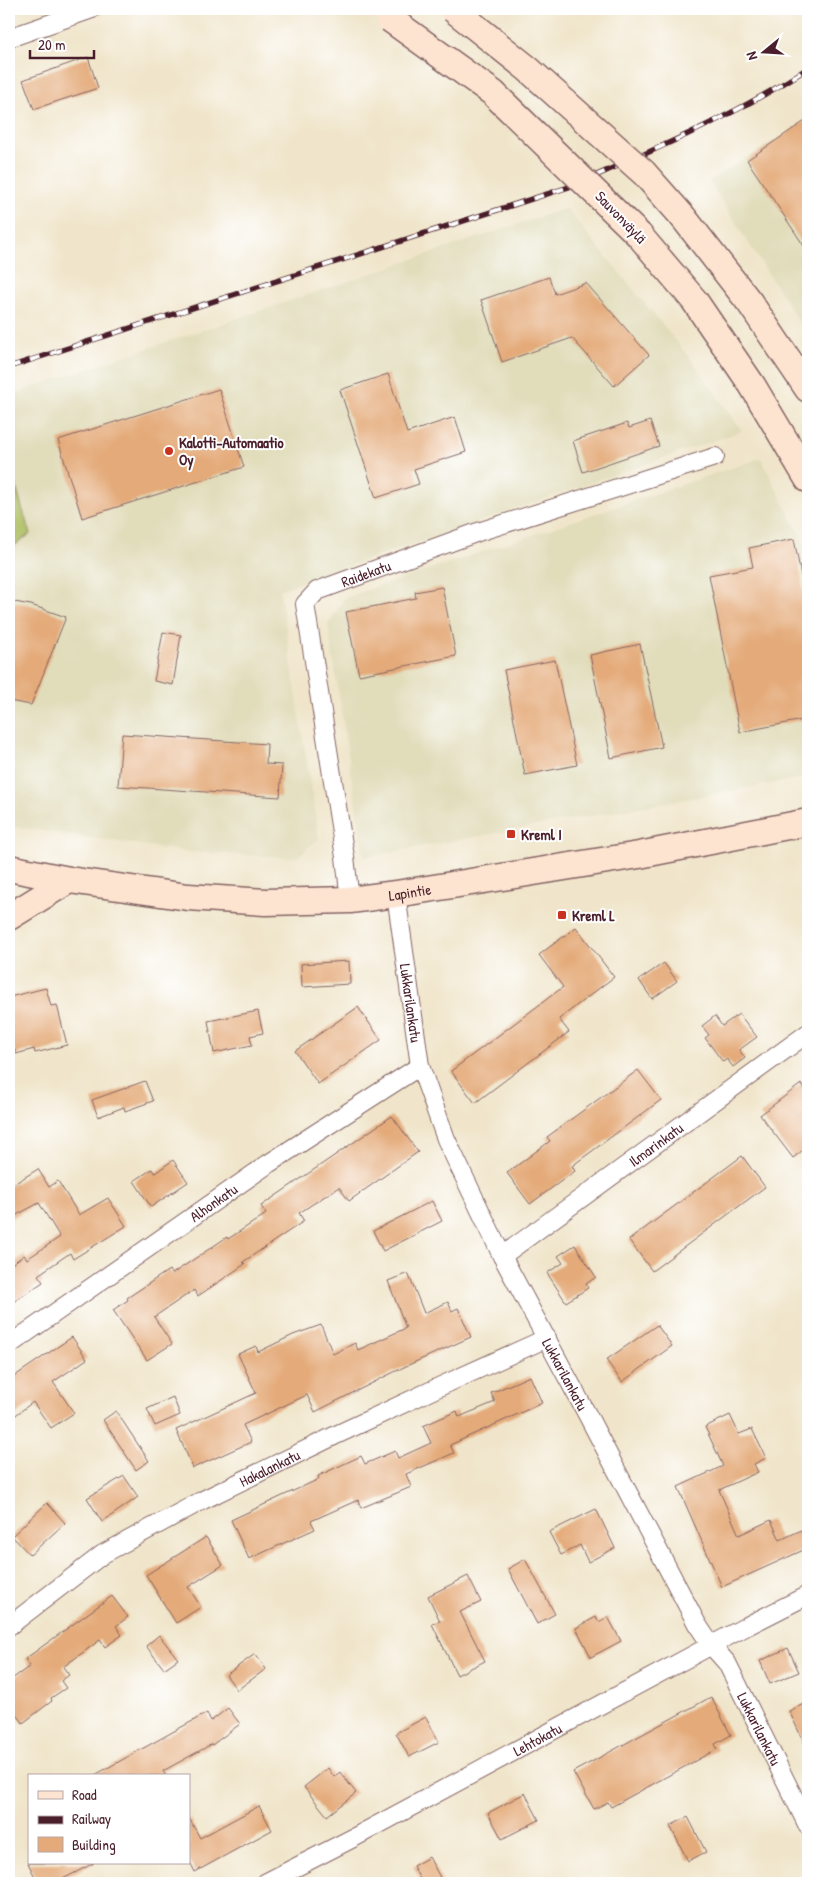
<svg xmlns="http://www.w3.org/2000/svg" width="817" height="1892" viewBox="0 0 817 1892" font-family="'Patrick Hand',sans-serif">
<rect width="100%" height="100%" fill="#fff"/>
<filter id="ink" filterUnits="userSpaceOnUse"><feTurbulence type="fractalNoise" baseFrequency=".02" numOctaves="2"/><feDisplacementMap in="SourceGraphic" scale="10" xChannelSelector="R" yChannelSelector="G"/><feConvolveMatrix kernelMatrix="1 2 1 2 8 2 1 2 1" color-interpolation-filters="sRGB"/></filter>
<filter id="wash" filterUnits="userSpaceOnUse"><feTurbulence type="fractalNoise" baseFrequency=".0096" numOctaves="4" result="noise"/><feDisplacementMap in="SourceGraphic" scale="20" xChannelSelector="R" yChannelSelector="G"/><feGaussianBlur stdDeviation="1.12" result="paint"/><feColorMatrix in="noise" values="0 0 0 0 0 0 0 0 0 0 0 0 0 0 0 0 0 1.4 0 .05"/><feComposite in="paint" operator="in"/></filter>
<g filter="url(#wash)">
<rect width="100%" height="100%" fill="#f0e5ca"/>
<g fill="#e1dcba">
<path d="M808,120V336L709,181Z"/>
<path d="M566,208L690,358L742,431L280,590L319,839L296,858L189,852L9,826V550L30,534L9,464V395Z"/>
<path d="M761,458L808,551V777L364,857L328,625L344,598Z"/>
</g>
<path fill="#aebf63" stroke="#7c6f47" d="M9,464L30,534L9,550Z"/>
<g id="blocks">
<g fill="#e4aa79">
<path d="M88,57L98,88L34,109L23,80Z"/>
<path d="M808,119V252L747,160Z"/>
<path d="M549,277L555,294L586,283L649,355L614,386L572,338L502,362L481,300Z"/>
<path d="M388,374L407,433L455,417L466,452L414,469L419,484L376,498L340,390Z"/>
<path d="M219,389L244,467L82,518L58,440Z"/>
<path d="M650,421L659,446L583,472L573,441L627,423L629,428Z"/>
<path d="M794,539L808,612V719L740,732L709,575L753,567L749,548Z"/>
<path d="M442,587L456,656L359,675L346,612L416,598L415,592Z"/>
<path d="M9,601L31,605L66,617L31,705L9,701Z"/>
<path d="M163,632L181,635L173,685L154,681Z"/>
<path d="M640,644L662,747L611,758L590,655Z"/>
<path d="M555,660L577,765L525,775L504,670Z"/>
<path d="M122,734L267,744L266,764L282,765L280,797L118,786Z"/>
<path d="M576,927L614,977L559,1019L569,1032L475,1103L451,1071L563,987L539,955Z"/>
<path d="M349,961L350,984L302,987L301,964Z"/>
<path d="M664,963L677,981L652,999L639,980Z"/>
<path d="M46,988L51,1006L57,1005L67,1045L35,1053L34,1049L16,1054L14,1048L9,1050V997Z"/>
<path d="M358,1007L381,1040L318,1084L295,1051Z"/>
<path d="M258,1011L263,1033L250,1036L252,1045L214,1053L208,1021Z"/>
<path d="M739,1014L757,1037L739,1050L745,1058L733,1067L727,1059L723,1062L705,1038L709,1035L702,1026L715,1016L722,1026Z"/>
<path d="M638,1070L661,1100L572,1166L575,1171L530,1204L507,1173L550,1141L547,1137Z"/>
<path d="M145,1081L153,1101L125,1111L124,1107L98,1117L92,1100Z"/>
<path d="M801,1084L808,1094V1146L793,1158L760,1115Z"/>
<path d="M392,1116L418,1152L349,1201L339,1187L299,1213L304,1221L243,1262L245,1264L198,1296L194,1290L154,1317L172,1344L147,1360L113,1310L128,1300L127,1298L169,1270L172,1274L227,1237L228,1239L266,1214L261,1206Z"/>
<path d="M742,1156L765,1187L652,1271L629,1240Z"/>
<path d="M173,1160L188,1182L151,1207L134,1181L152,1169L155,1173Z"/>
<path d="M38,1169L49,1187L58,1181L79,1215L108,1198L126,1226L73,1259L70,1253L38,1275L43,1282L9,1305V1266L24,1255L27,1259L60,1237L39,1203L9,1219V1187Z"/>
<path d="M432,1201L442,1221L383,1251L373,1231Z"/>
<path d="M575,1245L596,1277L586,1284L588,1288L566,1302L547,1273L563,1263L558,1256Z"/>
<path d="M408,1273L424,1313L448,1302L452,1311L458,1308L471,1337L404,1367L315,1412L307,1395L243,1425L251,1442L193,1468L176,1430L256,1393L238,1354L256,1346L258,1352L293,1335L321,1325L333,1354L355,1343L358,1350L406,1328L388,1281Z"/>
<path d="M657,1325L672,1346L622,1382L606,1360Z"/>
<path d="M72,1337L87,1359L53,1382L74,1413L51,1428L33,1402L9,1420V1380Z"/>
<path d="M530,1376L542,1403L450,1445L454,1453L406,1474L411,1487L361,1508L358,1500L311,1521L315,1529L249,1559L231,1520L319,1479L318,1476L361,1456L365,1464L395,1451L398,1458L431,1443L423,1426L457,1411L459,1417L495,1402L491,1393Z"/>
<path d="M173,1397L180,1415L155,1426L147,1409Z"/>
<path d="M116,1411L149,1461L136,1470L103,1420Z"/>
<path d="M730,1415L739,1434L752,1429L766,1458L754,1464L758,1472L719,1490L739,1535L771,1520L780,1540L808,1527V1548L722,1587L678,1487L723,1466L705,1427Z"/>
<path d="M124,1476L138,1497L102,1522L87,1498Z"/>
<path d="M47,1503L65,1523L30,1555L12,1536Z"/>
<path d="M596,1509L615,1548L588,1562L580,1545L561,1555L549,1532Z"/>
<path d="M206,1537L223,1565L188,1587L201,1607L176,1623L146,1575Z"/>
<path d="M525,1559L555,1614L537,1624L508,1569Z"/>
<path d="M468,1576L481,1602L460,1612L485,1661L457,1675L432,1624L440,1621L428,1596Z"/>
<path d="M112,1596L128,1617L116,1626L122,1635L105,1647L100,1640L63,1667L69,1675L61,1681L66,1688L51,1698L52,1701L23,1723L9,1703V1681L30,1666L25,1659Z"/>
<path d="M596,1617L599,1622L608,1617L621,1641L591,1657L576,1628Z"/>
<path d="M159,1635L178,1659L164,1669L146,1646Z"/>
<path d="M788,1648L799,1672L770,1684L760,1661Z"/>
<path d="M255,1654L266,1669L237,1690L226,1675Z"/>
<path d="M711,1697L731,1735L715,1744L717,1749L611,1807L608,1802L594,1809L573,1772Z"/>
<path d="M808,1702V1751L789,1711Z"/>
<path d="M228,1708L240,1724L212,1745V1744L163,1771L166,1776H93L207,1713L211,1721Z"/>
<path d="M426,1717L439,1742L409,1757L396,1733Z"/>
<path d="M328,1768L334,1777L340,1772L356,1793L327,1816L304,1787Z"/>
<path d="M525,1793L539,1820L502,1839L488,1813Z"/>
<path d="M259,1806L272,1830L195,1872L189,1860V1818L200,1838Z"/>
<path d="M688,1817L706,1852L688,1861L670,1826Z"/>
<path d="M429,1857L443,1883H422L413,1866Z"/>
<path d="M28,1863H94L55,1883H52L49,1878L38,1883Z"/>
</g>
</g>
</g>
<g filter="url(#ink)">
<use href="#blocks" fill-opacity="0" stroke="#846463" stroke-width="1"/>
<g fill="none" stroke-linecap="round" stroke-linejoin="round">
<g stroke="#846463" stroke-width="20">
<g id="street">
<path d="M9,38L92,9"/>
<path id="s1" d="M396,894L420,1066L446,1139L502,1256L588,1416L697,1624L711,1645L727,1663L808,1826"/>
<path id="s2" d="M350,900L345,857L305,604L317,591L478,532L715,457"/>
<path id="s3" d="M502,1256L808,1033"/>
<path id="s4" d="M9,1345L268,1164L420,1066"/>
<path id="s5" d="M9,1626L103,1554L203,1500L336,1435L441,1386L547,1338"/>
<path id="s6" d="M265,1883L355,1837L747,1626L808,1595"/>
</g>
</g>
<g stroke="#846463" stroke-width="29">
<g id="secondary">
<path d="M683,217L750,303L808,389"/>
<path d="M639,235L694,300L752,385L808,479"/>
<path id="s7" d="M9,868L69,880L188,897L265,902L350,900L396,894L639,855L808,822"/>
<path d="M9,917L69,880"/>
</g>
</g>
<use href="#street" stroke="#fff" stroke-width="18"/>
<use href="#secondary" stroke="#fde4d1" stroke-width="26"/>
<g stroke="#4a1f2b" stroke-width="5.5">
<path id="rail" d="M9,367L572,186C652,151 735,116 808,68"/>
</g>
<use href="#rail" stroke="#fff" stroke-width="4" stroke-dasharray="11" stroke-linecap="butt"/>
<g stroke="#846463" stroke-width="29" stroke-linecap="butt">
<g id="secondary-bridge">
<path d="M453,9L528,69L644,173L683,217"/>
<path d="M390,19L493,93L639,235"/>
</g>
</g>
<use href="#secondary-bridge" stroke="#fde4d1" stroke-width="26"/>
</g>
</g>
<g fill="#c8321e" stroke="#fff" stroke-width="2">
<circle cx="169" cy="451" r="5"/>
<rect x="506" y="829" width="10" height="10" rx="2.5"/>
<rect x="557" y="910" width="10" height="10" rx="2.5"/>
</g>
<g text-anchor="middle" dominant-baseline="central" stroke-width="4" stroke-linejoin="round" paint-order="stroke">
<g font-size="15" fill="#4a1f2b" stroke="#fff">
<text transform="translate(621 217) rotate(46)">Sauvonväylä</text>
<text stroke="none"><textPath href="#s2" startOffset="369">Raidekatu</textPath></text>
<text stroke="none"><textPath href="#s7" startOffset="404">Lapintie</textPath></text>
<text stroke="none"><textPath href="#s1" startOffset="110">Lukkarilankatu</textPath></text>
<text stroke="none"><textPath href="#s3" startOffset="190">Ilmarinkatu</textPath></text>
<text stroke="none"><textPath href="#s4" startOffset="249">Alhonkatu</textPath></text>
<text stroke="none"><textPath href="#s1" startOffset="515">Lukkarilankatu</textPath></text>
<text stroke="none"><textPath href="#s5" startOffset="306">Hakalankatu</textPath></text>
<text stroke="none"><textPath href="#s1" startOffset="920">Lukkarilankatu</textPath></text>
<text stroke="none"><textPath href="#s6" startOffset="308">Lehtokatu</textPath></text>
</g>
<g font-size="15" font-weight="bold" fill="#4a1f2b" stroke="#fff" text-anchor="start">
<text x="179" y="442">Kalotti-Automaatio<tspan x="179" dy="17">Oy</tspan></text>
<text x="521" y="834">Kreml I</text>
<text x="572" y="915">Kreml L</text>
</g>
</g>
<rect width="817" height="1892" fill="none" stroke="#fff" stroke-width="30"/>
<rect x="28" y="1774" width="162" height="90" fill="#ffffff" stroke="#b7a5aa"/>
<rect x="38" y="1791" width="25" height="8" fill="#fde4d1" stroke="#b7a5aa"/>
<text x="72" y="1800" font-size="15" fill="#4a1f2b">Road</text>
<rect x="38" y="1816" width="25" height="8" fill="#4a1f2b" stroke="#b7a5aa"/>
<text x="72" y="1824" font-size="15" fill="#4a1f2b">Railway</text>
<rect x="38" y="1837" width="25" height="15" fill="#e4aa79" stroke="#b7a5aa"/>
<text x="72" y="1850" font-size="15" fill="#4a1f2b">Building</text>
<g transform="translate(764 52) rotate(252)" stroke="#ffffff" stroke-width="4" paint-order="stroke">
<path d="M0-4L9 19L0 12L-9 19Z" fill="#4a1f2b"/>
<text y="-8" font-size="14" font-weight="bold" text-anchor="middle" fill="#4a1f2b">N</text>
</g>
<path d="M30 50v8h64v-8" fill="none" stroke="#4a1f2b" stroke-width="2.5"/>
<text x="38" y="50" font-size="15" fill="#4a1f2b" stroke="#ffffff" stroke-width="4" paint-order="stroke">20 m</text>
</svg>
